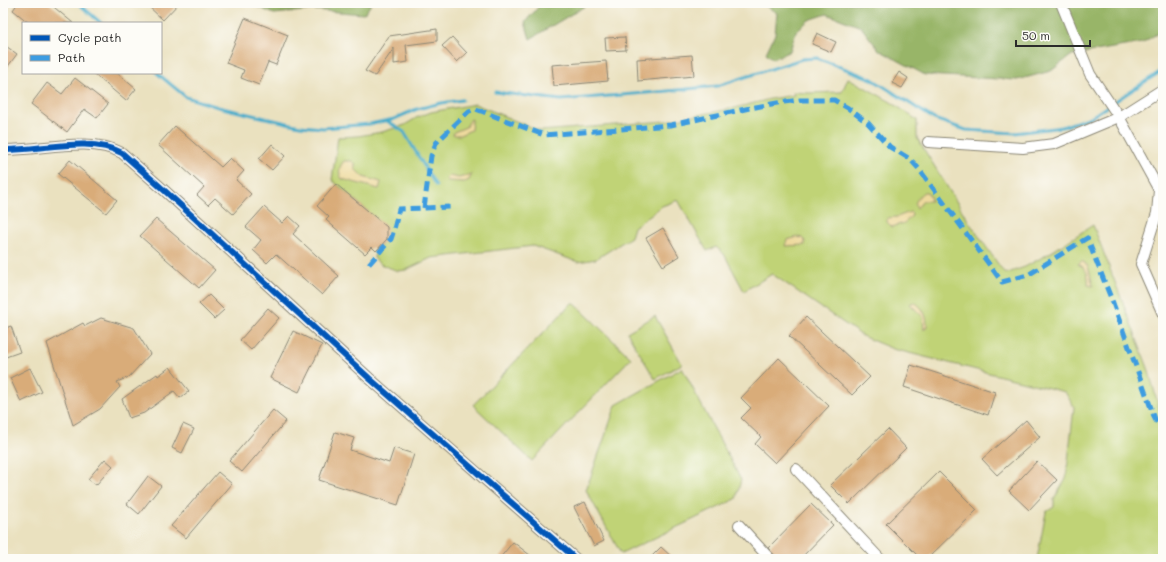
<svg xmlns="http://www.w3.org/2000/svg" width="1166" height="562" viewBox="0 0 1166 562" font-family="Mali,sans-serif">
<rect width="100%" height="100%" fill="#fdfcf7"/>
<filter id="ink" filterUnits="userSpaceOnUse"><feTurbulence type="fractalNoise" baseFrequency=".025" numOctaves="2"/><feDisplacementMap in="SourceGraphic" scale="8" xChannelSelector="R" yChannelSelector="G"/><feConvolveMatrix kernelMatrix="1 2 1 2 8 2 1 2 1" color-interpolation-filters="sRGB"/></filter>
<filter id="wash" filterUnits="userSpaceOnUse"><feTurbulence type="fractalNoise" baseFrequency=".012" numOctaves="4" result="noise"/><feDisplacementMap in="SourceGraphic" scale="16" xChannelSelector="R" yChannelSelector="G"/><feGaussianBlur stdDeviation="0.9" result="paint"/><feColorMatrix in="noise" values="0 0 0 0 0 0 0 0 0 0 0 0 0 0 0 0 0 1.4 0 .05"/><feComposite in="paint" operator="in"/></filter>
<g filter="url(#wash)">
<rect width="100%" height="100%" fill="#eae1bf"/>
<g fill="#c0d376" stroke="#767f50">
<path d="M848,78L891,102L917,120V138L969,222L1005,274L1025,267L1048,254L1093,225L1148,368L1159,408L1163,415V559H1037L1046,512L1054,507V499L1066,479L1074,407L1065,392L893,349L864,337L772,274L744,291L724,254L716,247L707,251L678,200L662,206L634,227L631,237L596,259L578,262L533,246L431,258L406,270L398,271L380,264L374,258L376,251L387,239L386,227L332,180L338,137L358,136L382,132L405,125L416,118L431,112L475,104L540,131L666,121L735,108L770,99L794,95L793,92L808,93L842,92Z"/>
<path d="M573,302L631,358L532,461L473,405Z"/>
<path d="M655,316L682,364L655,379L627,332Z"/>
<path d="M682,368L741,480L736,499L621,554L586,490L616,405Z"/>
</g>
<g fill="#98b567" stroke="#627049">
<path d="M248,3H372L364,14L313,10L274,14Z"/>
<path d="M542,3H590L530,39L525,22Z"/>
<path d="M761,3H1163V30L1142,43L1072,55L1051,71L1017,80L925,75L879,50L861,27L827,14L809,20L796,31L790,51L773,59L766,53L775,34L777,13Z"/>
</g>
<g fill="#eeda9e" stroke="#8c8264">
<path d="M472,119L471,130L460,135H454L453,134L454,132L466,127L470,120Z"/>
<path d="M344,161H352L355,164V169L363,177L381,182L379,189L342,179C338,172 339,167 344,161Z"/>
<path d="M472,174L469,180L465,182L448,181L446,179L449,176L459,178Z"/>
<path d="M924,192H927L930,196L931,201H923L917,208L915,204C917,199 919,195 924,192Z"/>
<path d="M910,212L912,213L911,217L904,223L892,227L887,222V218L897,217Z"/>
<path d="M798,237L802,238L805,241V245L785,246L787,240Z"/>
<path d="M1082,261L1088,266L1093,286L1088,285C1089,276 1087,268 1078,264Z"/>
<path d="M914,302C923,307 927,316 927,326L924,330L923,317L910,304Z"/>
</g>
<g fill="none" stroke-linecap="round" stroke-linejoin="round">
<g stroke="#4cadcb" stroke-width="3">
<path d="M78,3L101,23"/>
<path d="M157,73L186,97L218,107L300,126L323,128L370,124L394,119L417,109L441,103L462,100"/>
<path d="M495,92L561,100L658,92L717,86L802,59L817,58L872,79L934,119L966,130L1015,133L1062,127L1091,117L1163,70"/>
<path d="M387,121L404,132L436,186"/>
</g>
</g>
<g id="blocks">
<g fill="#d9ac79">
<path d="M18,3H49L73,23H29L13,10Z"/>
<path d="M145,3H179L163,20Z"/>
<path d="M245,18L288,35L276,65L268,62L259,85L241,78L244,70L226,63Z"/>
<path d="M437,29V41L406,45L408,62L394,64V48L375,76L365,71L389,36Z"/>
<path d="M817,33L836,42L831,52L812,44Z"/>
<path d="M452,37L467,53L457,62L442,46Z"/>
<path d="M625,37L626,50L606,51L605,38Z"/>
<path d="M3,44L17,54L3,73Z"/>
<path d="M692,55L694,76L638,81L637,59Z"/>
<path d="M606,61L608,81L554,86L552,65Z"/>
<path d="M899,72L908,78L902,88L892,83Z"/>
<path d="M93,73H117L136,89L126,101Z"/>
<path d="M75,78L108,104L97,118L84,109L67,132L31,104L47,83L62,94Z"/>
<path d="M175,126L221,167L230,158L244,171L236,180L251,194L233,214L215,198L208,205L197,195L204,187L158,145Z"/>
<path d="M272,144L285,156L272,170L259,159Z"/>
<path d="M70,160L117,200L106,213L58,174Z"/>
<path d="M336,184L387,227V239L376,251L372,247L365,254L326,220L329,217L317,206Z"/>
<path d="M264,207L282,223L289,216L300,226L293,234L339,276L322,295L276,254L267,263L253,250L261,240L246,227Z"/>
<path d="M156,219L215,270L199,288L140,236Z"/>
<path d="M663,228L679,256L663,266L646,238Z"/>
<path d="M209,295L224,310L214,319L199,304Z"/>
<path d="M268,308L279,318L251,350L240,340Z"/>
<path d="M806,317L870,377L852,395L789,336Z"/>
<path d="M101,318L134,328L150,354L129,377L117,382L120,387L100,409L73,425L47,343L83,323L85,326Z"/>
<path d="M11,326L20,352L3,358V329Z"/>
<path d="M293,331L322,345L299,392L270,378Z"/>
<path d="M779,358L829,406L775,463L755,444L761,437L741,418L751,408L741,398Z"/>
<path d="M911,365L995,392L988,415L904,387Z"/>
<path d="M170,367L189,391L180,398L174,391L144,413L129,418L122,399L157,374L158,376Z"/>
<path d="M30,368L42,392L21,402L10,378Z"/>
<path d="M273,410L286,421L242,472L229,461Z"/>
<path d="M1026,420L1040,437L997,475L982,459Z"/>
<path d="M183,424L194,429L182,453L172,448Z"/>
<path d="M888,429L906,448L849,504L830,485Z"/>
<path d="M335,432L354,438L350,450L389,463L394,448L414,454L398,505L319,480Z"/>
<path d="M105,459L113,466L96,485L88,479Z"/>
<path d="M1037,461L1057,480L1029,510L1009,491Z"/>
<path d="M218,472L232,484L186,538L171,526Z"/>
<path d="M939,472L977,510L927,559H921L886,524Z"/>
<path d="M148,476L161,486L139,514L127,504Z"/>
<path d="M585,502L604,541L594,546L574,507Z"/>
<path d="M811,504L833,525L800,559H778L768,548Z"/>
<path d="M513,542L535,559H499Z"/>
<path d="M661,547L674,559H649Z"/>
</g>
</g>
</g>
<g filter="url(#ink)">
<use href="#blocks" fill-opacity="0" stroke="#8a8675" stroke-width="1"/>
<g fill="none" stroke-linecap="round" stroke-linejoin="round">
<g stroke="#8a8675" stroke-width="12">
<g id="minor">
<path d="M1163,89L1119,117L1159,190L1157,213L1141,264L1163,314"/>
<path d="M928,142L1023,148L1054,144L1119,117L1090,74L1061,3"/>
<path d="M3,150C40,151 89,135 122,153L165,191L369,378L576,559"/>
<path d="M796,469L880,559"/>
<path d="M739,525L770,559"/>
</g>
</g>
<use href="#minor" stroke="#fff" stroke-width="10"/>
<g stroke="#3d9ce1" stroke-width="5" stroke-dasharray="10 5" stroke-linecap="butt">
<path d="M424,208L431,156L436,143L469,111L476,109L544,135L671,125L750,108L777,103L800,100H834L848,108L868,123L890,147L910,159L919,169L1002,282L1028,275L1087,238L1113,303L1155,419L1163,431"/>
<path d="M369,264L391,239L393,233L399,209L450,207"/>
</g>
<g stroke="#fdfcf7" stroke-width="8">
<path id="cycleway" d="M3,150C40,151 89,135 122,153L165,191L369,378L576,559"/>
</g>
<use href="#cycleway" stroke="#0057b8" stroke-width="6"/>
</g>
</g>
<rect width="1166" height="562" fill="none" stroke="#fdfcf7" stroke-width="16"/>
<rect x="22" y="22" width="140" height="52" fill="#fdfcf7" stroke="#a9a8a5"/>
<rect x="30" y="35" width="20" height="6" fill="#0057b8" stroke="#a9a8a5"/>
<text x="58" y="42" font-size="12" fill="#2b2b2b">Cycle path</text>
<rect x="30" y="55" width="20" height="6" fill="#3d9ce1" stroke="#a9a8a5"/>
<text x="58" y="62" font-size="12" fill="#2b2b2b">Path</text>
<path d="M1016 40v6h74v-6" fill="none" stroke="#2b2b2b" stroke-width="2"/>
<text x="1022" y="40" font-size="12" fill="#2b2b2b" stroke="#fdfcf7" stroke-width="3" paint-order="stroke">50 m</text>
</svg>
